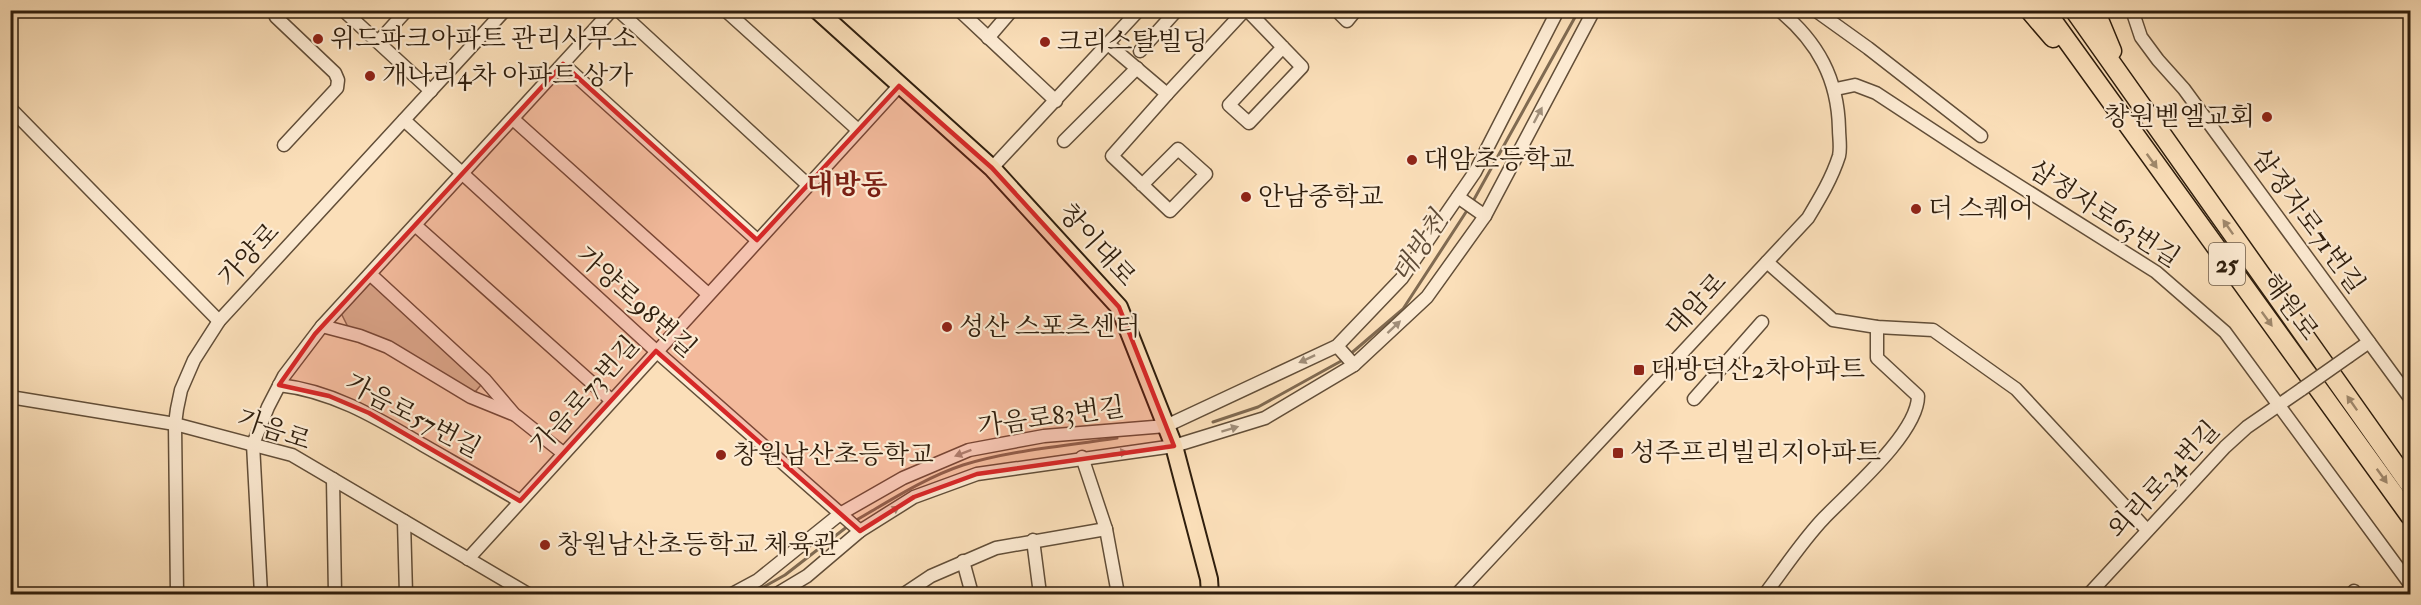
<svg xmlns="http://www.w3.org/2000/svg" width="2421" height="605" viewBox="0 0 2421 605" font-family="'IM FELL Double Pica','Noto Serif KR',serif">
<rect width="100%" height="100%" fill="#fbdfb9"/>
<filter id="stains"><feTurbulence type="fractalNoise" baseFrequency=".00333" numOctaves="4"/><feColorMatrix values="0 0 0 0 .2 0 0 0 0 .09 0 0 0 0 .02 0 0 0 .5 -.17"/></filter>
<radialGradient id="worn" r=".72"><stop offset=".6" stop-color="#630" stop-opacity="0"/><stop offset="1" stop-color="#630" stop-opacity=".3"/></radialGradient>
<path fill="#d8be9c" stroke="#846e54" stroke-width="1.5" d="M370,274L485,380L471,397L351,333L339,309Z"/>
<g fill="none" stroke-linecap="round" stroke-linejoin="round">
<g stroke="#806a51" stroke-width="3">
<path d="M1472,203L1579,10"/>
<path d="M1348,356L1403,309L1468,209"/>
<path d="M1213,422L1258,407L1343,360"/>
<path d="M853,522C888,502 924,478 963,465C1012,450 1066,446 1117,438"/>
<path d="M751,594L785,575L848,526"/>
</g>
<g stroke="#624e38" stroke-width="15">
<g id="minor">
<path d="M273,10L276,17L335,73L338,80L337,88L284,145"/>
<path d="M343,10L431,91"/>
<path d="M618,10L808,185"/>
<path d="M725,10L858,130"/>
<path d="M959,10L1056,101"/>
<path d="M1247,10L1302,67L1249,123L1229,105L1283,47"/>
<path d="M1336,10L1347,21L1356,10"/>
<path d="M1815,10L1868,48L1981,136"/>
<path d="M2132,10L2141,37L2158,60L2184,89L2410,398"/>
<path d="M988,38L1012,10"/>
<path d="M378,42L407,10"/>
<path d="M1108,44L1167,94L1112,156L1170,211L1206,174L1178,149L1142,185"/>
<path d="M1140,51L1177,10"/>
<path d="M563,64L757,240"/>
<path d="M1836,89L1855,85L1876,93L1978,160L2156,272L2225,332L2410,584"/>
<path d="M1167,94L1245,10"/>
<path d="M10,108L219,321"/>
<path d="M513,119L708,294"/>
<path d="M404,120L656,351L860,531"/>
<path d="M1064,141L1137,68"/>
<path d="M992,168L1139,10"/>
<path d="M1458,197L1485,216"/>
<path d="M415,225L611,400"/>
<path d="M1767,262L1833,320L1877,327L1933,330L2016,389L2147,530"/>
<path d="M370,274L485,380L514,414L563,453"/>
<path d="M322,326L360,336L388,347L471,397L513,414"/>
<path d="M1337,346L1354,365"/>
<path d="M2349,356L2369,342"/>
<path d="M279,385C333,391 377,418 423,445C456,464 488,482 520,501"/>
<path d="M10,397L175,424L292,455L528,594"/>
<path d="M1694,399L1762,322"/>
<path d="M1082,457L1106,529L1118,594"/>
<path d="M333,479L335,594"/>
<path d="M404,521L406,594"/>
<path d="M1033,540L1040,594"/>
<path d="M468,559L899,86"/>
<path d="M963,561L972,594"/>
<path d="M2354,591L2356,594"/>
<path d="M177,594L175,424L177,409L181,390L194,360L219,321L505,10"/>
<path d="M261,594L253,444L268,407L284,376L322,326L612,10"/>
<path d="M732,594L758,580L840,514L903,478L969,450L1044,436L1166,426L1337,346L1402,278L1475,172L1558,10"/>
<path d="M777,594L807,576L860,531L914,497L977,474L1174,446L1265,418L1354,365L1427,297L1485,216L1594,10"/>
<path d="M904,594L931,576L996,548L1106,529"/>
<path d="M1457,594L1808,218C1820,198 1832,178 1839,156C1841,148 1839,137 1839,129C1838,79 1818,42 1779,10"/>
<path d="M1765,594C1784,569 1802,541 1824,518C1850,491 1918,433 1918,396L1877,358V327"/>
<path d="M2089,594L2225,447L2247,427L2302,389"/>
</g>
</g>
<g stroke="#2f1e0d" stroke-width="20">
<path id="major" d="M817,10L992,168L1119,307L1174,446L1209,579L1210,594"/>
</g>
<g stroke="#2f1e0d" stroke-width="21">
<g id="highway">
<path d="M2029,10L2053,38"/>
<path d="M2045,10L2410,516"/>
<path d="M2074,10L2410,485"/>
<path d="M2095,10L2112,51"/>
</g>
</g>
<use href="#minor" stroke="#fcead2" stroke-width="12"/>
<use href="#major" stroke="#fbdfb9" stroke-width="16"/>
<use href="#highway" stroke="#fbdfb9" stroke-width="18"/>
<g stroke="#624e38" stroke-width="15" stroke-linecap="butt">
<path id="minor-bridge" d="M2302,389L2349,356"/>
</g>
<use href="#minor-bridge" stroke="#fcead2" stroke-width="12"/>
</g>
<defs><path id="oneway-solid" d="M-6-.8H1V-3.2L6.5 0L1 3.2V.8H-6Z" transform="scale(1.5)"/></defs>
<g fill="#a08e79">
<use href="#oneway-solid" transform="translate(1538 115) rotate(-62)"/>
<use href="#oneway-solid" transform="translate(1394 327) rotate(-43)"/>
<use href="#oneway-solid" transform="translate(1307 359) rotate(155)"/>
<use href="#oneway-solid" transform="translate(1230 429) rotate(-17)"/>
<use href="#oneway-solid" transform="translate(963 453) rotate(159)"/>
<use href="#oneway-solid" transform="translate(1119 453) rotate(-7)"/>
<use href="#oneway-solid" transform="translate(892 511) rotate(-33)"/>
</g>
<g fill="#9f886c">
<use href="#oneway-solid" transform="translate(2152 161) rotate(54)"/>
<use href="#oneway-solid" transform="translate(2228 227) rotate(-125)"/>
<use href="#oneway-solid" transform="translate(2267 319) rotate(54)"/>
<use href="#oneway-solid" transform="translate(2352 403) rotate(-125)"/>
<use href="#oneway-solid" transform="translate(2382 476) rotate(54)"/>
</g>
<path fill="#d62828" fill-opacity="0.2" stroke="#d62828" stroke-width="4.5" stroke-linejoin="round" d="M563,64L757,240L899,86L992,168L1119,307L1174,446L977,474L914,497L860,531L656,351L520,501L369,413L329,396L279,385L315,334Z"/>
<g fill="#8f2418" stroke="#fcead2" stroke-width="2">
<circle cx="318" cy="39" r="6"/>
<circle cx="1045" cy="42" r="6"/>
<circle cx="370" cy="76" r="6"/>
<circle cx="2267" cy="117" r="6"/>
<circle cx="1412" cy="160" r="6"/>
<circle cx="1246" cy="197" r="6"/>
<circle cx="1916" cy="209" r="6"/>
<circle cx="947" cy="327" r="6"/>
<rect x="1633" y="364" width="12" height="12" rx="3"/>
<rect x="1612" y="447" width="12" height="12" rx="3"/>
<circle cx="721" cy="455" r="6"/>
<circle cx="545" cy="545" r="6"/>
</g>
<g text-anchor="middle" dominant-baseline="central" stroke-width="4.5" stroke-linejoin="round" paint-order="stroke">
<rect fill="#fcead2" stroke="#6c5b48" stroke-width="1.5" x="2209" y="243" width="36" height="42" rx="4.5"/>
<g font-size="24" font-weight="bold" fill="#2f1e0d">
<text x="2227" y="264">25</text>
</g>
<g font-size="26" fill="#2f1e0d" stroke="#fcead2" text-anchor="start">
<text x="330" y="39">위드파크아파트 관리사무소</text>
<text x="1057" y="42">크리스탈빌딩</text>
<text x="382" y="76">개나리4차 아파트 상가</text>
<text x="2255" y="117" text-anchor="end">창원벧엘교회</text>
<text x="1424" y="160">대암초등학교</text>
<text x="1258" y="197">안남중학교</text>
<text x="1928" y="209">더 스퀘어</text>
<text x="959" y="327">성산 스포츠센터</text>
<text x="1651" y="370">대방덕산2차아파트</text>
<text x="1630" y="453">성주프리빌리지아파트</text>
<text x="733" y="455">창원남산초등학교</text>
<text x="557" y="545">창원남산초등학교 체육관</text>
</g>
<g font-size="26" fill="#2f1e0d" stroke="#fcead2">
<text transform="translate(2104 214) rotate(33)">삼정자로63번길</text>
<text transform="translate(2308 221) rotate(54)">삼정자로71번길</text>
<text transform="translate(1097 245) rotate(48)">창이대로</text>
<text transform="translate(249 255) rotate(-47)">가양로</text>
<text transform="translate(636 302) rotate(42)">가양로98번길</text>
<text transform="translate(1696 305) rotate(-47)">대암로</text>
<text transform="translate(2290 307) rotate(54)">해원로</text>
<text transform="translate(585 395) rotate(-48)">가음로73번길</text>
<text transform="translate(413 416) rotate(28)">가음로57번길</text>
<text transform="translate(1051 417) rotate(-8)">가음로83번길</text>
<text transform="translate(274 430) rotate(19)">가음로</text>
<text transform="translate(2164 480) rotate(-47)">외리로34번길</text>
</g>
<g font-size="27" font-style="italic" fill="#5e4a35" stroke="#fcead2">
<text transform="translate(1420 247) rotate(-57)">대방천</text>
</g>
<g font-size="28" font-weight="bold" fill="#7a1f14" stroke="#fcead2">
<text x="847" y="185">대방동</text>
</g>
</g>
<rect width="2421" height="605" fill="none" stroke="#fbdfb9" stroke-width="36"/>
<rect x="12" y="12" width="2397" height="581" fill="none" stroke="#2f1e0d" stroke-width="3"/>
<rect x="18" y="18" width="2385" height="569" fill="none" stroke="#2f1e0d" stroke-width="1.5"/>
<rect width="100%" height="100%" filter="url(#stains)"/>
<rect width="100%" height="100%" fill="url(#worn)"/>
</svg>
